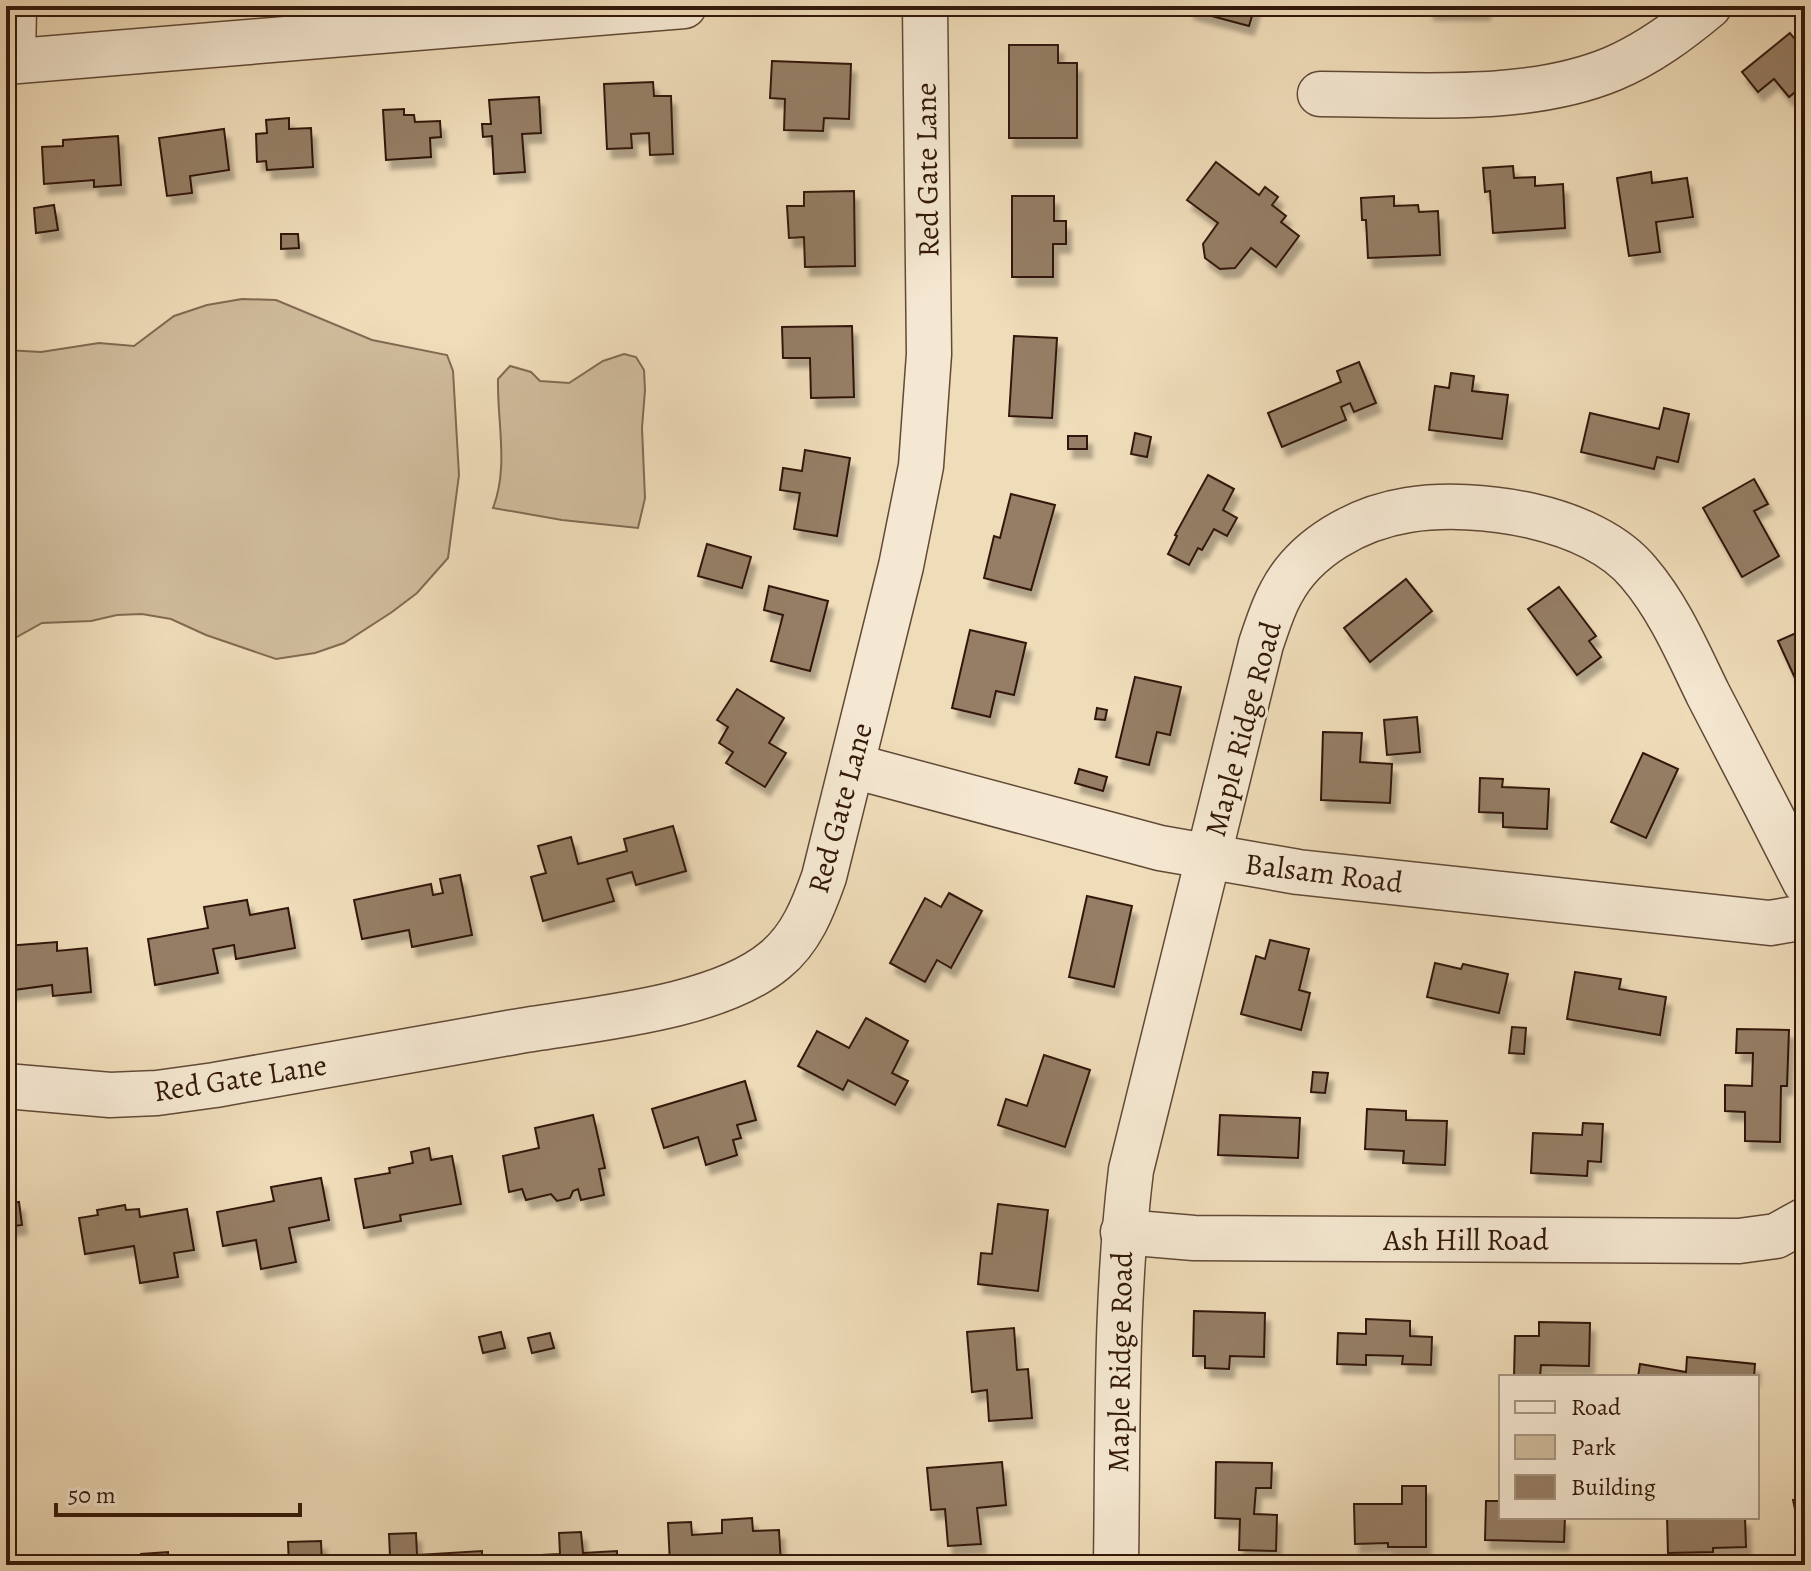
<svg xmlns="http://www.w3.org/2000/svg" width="1811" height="1571" viewBox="0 0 1811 1571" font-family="Alegreya,serif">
<defs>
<filter id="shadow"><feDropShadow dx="5" dy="9" stdDeviation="2" flood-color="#0004"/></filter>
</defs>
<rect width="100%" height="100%" fill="#efdcb9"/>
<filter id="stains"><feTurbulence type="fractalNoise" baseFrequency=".0025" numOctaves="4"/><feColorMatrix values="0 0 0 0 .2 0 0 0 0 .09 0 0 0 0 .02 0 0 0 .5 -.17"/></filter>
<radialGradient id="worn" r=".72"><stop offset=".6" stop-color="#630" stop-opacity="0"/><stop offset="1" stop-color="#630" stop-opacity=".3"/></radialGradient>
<g fill="#cfbb9b" stroke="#816a52" stroke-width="2">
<path d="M242,299L276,300L372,340L447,355L453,371L459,475L448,558L417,593L392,612L344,643L315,653L276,659L206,635L171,619L142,614L117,615L91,621L42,623L6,643V350L41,352L99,343L134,346L174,316L207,305Z"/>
<path d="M624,354L636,357L644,370L645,390L642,428L645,498L638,528L562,520L493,508C509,467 497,422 498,379L510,366L531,372L540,381L569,383L603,361Z"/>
</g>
<g fill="#957e65" stroke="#33180a" stroke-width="2" filter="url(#shadow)">
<path d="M1190,6H1255L1249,26L1189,10Z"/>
<rect x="1429" y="6" width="56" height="5"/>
<path d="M1790,33L1805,52V84L1789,97L1774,79L1758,92L1742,72Z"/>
<path d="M1009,45H1058V63H1077V138H1009Z"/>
<path d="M772,61L851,64L849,119L824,118L823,131L784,130L785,99L770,98Z"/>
<path d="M653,82L654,96H671L673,154L650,155L649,133L631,134L632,148L607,149L604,84Z"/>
<path d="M539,97L541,133L522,134L525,172L494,174L492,136L483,137L482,124H491L489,100Z"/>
<path d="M404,109V115H414L415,122L440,121L441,137L430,138L431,157L386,160L383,110Z"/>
<path d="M289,118V129L311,128L313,167L267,170L266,161L257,162L256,134L267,133L266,120Z"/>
<path d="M224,129L229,170L190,176L192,193L167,196L159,138Z"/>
<path d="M118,136L121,185L94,187V180L44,184L42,147L63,146V140Z"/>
<path d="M1216,162L1259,195L1265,187L1278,197L1272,205L1286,216L1281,222L1299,236L1276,267L1251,248L1235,268L1220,269L1205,258L1203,244L1218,223L1187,200Z"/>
<path d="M1513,166L1514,178L1535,177V186L1563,184L1565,228L1493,233L1490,191L1485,192L1483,168Z"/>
<path d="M1651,172L1652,183L1687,178L1693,217L1656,222L1660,252L1629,256L1617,178Z"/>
<path d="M854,191L855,266L805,267L804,237L789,238L787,206H804V192Z"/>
<path d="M1012,196H1054V221H1066V244H1053V277H1012Z"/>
<path d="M1394,196V206L1418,205L1419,212L1438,211L1440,255L1368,258L1366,220H1362L1361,198Z"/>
<path d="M54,205L58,230L36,233L34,208Z"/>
<path d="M281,234H298L299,248L281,249Z"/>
<path d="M852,326L854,397L811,398L810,358H783L782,327Z"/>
<path d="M1014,336L1057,338L1052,418L1009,416Z"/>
<path d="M1359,362L1376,403L1354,412L1350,403L1341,407L1346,420L1282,447L1268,413L1341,382L1337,371Z"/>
<path d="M1451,373L1474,376L1472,391L1508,395L1502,439L1429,430L1435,386L1449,388Z"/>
<path d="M1664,408L1689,414L1678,462L1657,457L1654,469L1581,452L1590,413L1659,429Z"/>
<path d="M1135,433L1151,437L1147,457L1131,454Z"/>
<rect x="1068" y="436" width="19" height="13"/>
<path d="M805,450L850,458L837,536L794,529L800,493L780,490L783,468L802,471Z"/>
<path d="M1208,475L1234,489L1223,510L1237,518L1227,536L1214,529L1202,550L1198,548L1189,565L1168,554L1177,536L1175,535Z"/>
<path d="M1754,479L1768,504L1754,511L1779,556L1742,577L1703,508Z"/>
<path d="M1011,494L1055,505L1031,590L984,578L994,536L1000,538Z"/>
<path d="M707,544L751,557L742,588L698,576Z"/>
<path d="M1406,579L1432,611L1370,662L1344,628Z"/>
<path d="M769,586L828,601L810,671L771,661L783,615L764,610Z"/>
<path d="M1559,587L1596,636L1589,641L1601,657L1577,675L1528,609Z"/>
<path d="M1805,629V700L1778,641Z"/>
<path d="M970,630L1026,643L1014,695L996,691L990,717L952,708Z"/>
<path d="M1135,677L1181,687L1170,735L1157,732L1149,765L1116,757Z"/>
<path d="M737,689L784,718L769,743L786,753L765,787L726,763L733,752L719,743L728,727L717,720Z"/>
<path d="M1097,708L1107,710L1105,720L1095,719Z"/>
<path d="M1417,717L1420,752L1387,755L1384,720Z"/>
<path d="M1323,732L1362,733L1360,762L1392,764L1390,803L1321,800Z"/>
<path d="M1643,753L1678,769L1646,838L1611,822Z"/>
<path d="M1079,769L1107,777L1103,791L1075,783Z"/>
<path d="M1480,778L1503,779L1502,787L1549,789L1547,829L1503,827V813L1479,812Z"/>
<path d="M673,826L686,871L636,885L632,872L607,879L614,901L543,921L531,877L546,873L538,846L571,837L578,864L627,851L624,839Z"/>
<path d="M460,875L472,935L412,947L409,930L362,939L354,900L431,884L433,895L443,893L440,879Z"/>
<path d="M949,893L982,911L951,968L937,960L925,982L890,963L925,898L941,907Z"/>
<path d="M1087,896L1132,906L1114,987L1069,977Z"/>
<path d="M247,900L250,915L288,908L295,948L236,959L234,945L213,949L218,973L155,985L148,939L208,928L204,907Z"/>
<path d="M1270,940L1309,949L1299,990L1310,993L1301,1030L1241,1014L1256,956L1265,959Z"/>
<path d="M57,942V951L87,948L91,992L53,996L52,985L6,991V946Z"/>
<path d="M1435,963L1461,969L1463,964L1508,974L1499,1013L1427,997Z"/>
<path d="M1575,972L1621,979L1619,989L1666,997L1660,1035L1567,1019Z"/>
<path d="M866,1018L908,1041L892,1073L908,1081L895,1105L848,1080L843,1090L798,1066L817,1031L849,1048Z"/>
<path d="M1512,1027L1526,1028L1524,1054L1509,1053Z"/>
<path d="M1737,1029L1789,1030L1787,1086H1781L1780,1142L1745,1141V1112L1725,1111V1085L1752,1086L1753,1053H1736Z"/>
<path d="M1044,1055L1090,1070L1065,1147L998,1125L1006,1099L1027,1106Z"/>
<path d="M1313,1072L1328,1073L1325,1093L1311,1092Z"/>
<path d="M745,1081L756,1120L737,1125L741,1138L733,1140L737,1155L706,1165L698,1137L664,1148L652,1109Z"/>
<path d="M1367,1109L1406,1111V1120L1447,1121L1445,1165L1403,1163L1404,1151L1365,1149Z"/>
<path d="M593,1115L605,1168L599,1169L604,1195L581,1200L578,1189L573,1191L570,1198L557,1201L551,1194L526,1200L522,1189L509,1192L503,1156L539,1148L535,1128Z"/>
<path d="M1220,1115L1300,1118L1298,1158L1218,1155Z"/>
<path d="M1583,1123L1603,1124L1601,1162L1588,1161L1587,1176L1531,1173L1533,1133L1582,1135Z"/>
<path d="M429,1148L431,1160L452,1156L461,1204L400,1215L401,1221L364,1228L355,1179L390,1173L389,1168L413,1163L411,1152Z"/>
<path d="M321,1178L329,1220L289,1228L296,1262L261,1269L256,1240L223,1246L217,1212L274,1201L271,1187Z"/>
<path d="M19,1202L22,1225L6,1227V1204Z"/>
<path d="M998,1204L1048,1210L1038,1291L978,1284L981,1253L992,1254Z"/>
<path d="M125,1205L126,1210L139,1209L140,1217L187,1209L194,1250L174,1253L178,1277L140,1283L134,1246L85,1254L79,1218L98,1215L97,1210Z"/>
<path d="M1194,1311L1265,1313L1264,1357L1230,1356L1229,1369L1205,1368V1356H1193Z"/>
<path d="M1366,1319L1410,1321V1336L1432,1337L1431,1365L1402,1364L1403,1356L1366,1355V1365L1337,1364L1338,1333L1366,1334Z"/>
<path d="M1539,1322L1590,1323L1589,1366L1541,1365L1540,1377L1514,1376L1515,1336H1539Z"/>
<path d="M1014,1328L1017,1370L1028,1369L1032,1418L989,1421L987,1390L972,1392L967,1332Z"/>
<path d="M501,1332L505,1348L483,1353L479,1337Z"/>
<path d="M550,1333L554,1348L532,1353L528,1338Z"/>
<path d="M1687,1357L1755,1364L1754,1377H1638L1640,1364L1686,1372Z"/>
<path d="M1002,1462L1006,1505L977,1508L981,1544L948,1546L945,1509L931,1510L927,1468Z"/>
<path d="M1216,1462L1272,1463L1271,1488H1256L1254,1514L1277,1515L1276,1551L1239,1550L1240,1519L1215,1518Z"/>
<path d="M1402,1486H1426V1547H1388V1543L1355,1544L1354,1504H1402Z"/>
<path d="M1805,1497V1540L1802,1541L1793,1500Z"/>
<path d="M1486,1501H1501V1517H1565L1564,1542L1485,1540Z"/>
<path d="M1667,1517H1745L1746,1547L1713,1548V1552L1668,1553Z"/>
<path d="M752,1518L753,1531L779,1530L781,1565H706V1562L670,1564L668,1523L691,1522L692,1535L722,1533V1520Z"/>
<path d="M581,1532L583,1553L617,1551V1565H504V1557L560,1554L559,1533Z"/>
<path d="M416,1533L417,1555L482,1551V1565H360V1558L390,1556L389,1534Z"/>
<path d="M321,1541L322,1565H289L288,1542Z"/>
<path d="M168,1552L169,1565H141V1554Z"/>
</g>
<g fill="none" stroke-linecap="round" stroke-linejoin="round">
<g stroke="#624936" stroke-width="47">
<g id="minor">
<path d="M13,61L14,6"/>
<path d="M6,62L684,6"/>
<path d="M1320,94C1413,94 1525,105 1612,69C1648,54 1679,31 1709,6"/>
<path d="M853,766L1160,848L1298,872L1770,923L1805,917"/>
<path d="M6,1086L110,1095L157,1093L215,1085C315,1067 415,1050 514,1032C589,1019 717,1009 775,960C801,939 813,908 824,877L901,566L921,466L929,354L925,6"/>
<path d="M1123,1232L1194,1238L1739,1241L1776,1236L1805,1220"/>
<path d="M1116,1565C1118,1433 1115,1301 1131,1170L1261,644C1267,627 1272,609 1281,593C1305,547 1358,518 1408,510C1477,499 1593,516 1639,573C1669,608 1688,653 1708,694C1741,757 1773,819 1805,882"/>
</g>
</g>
<use href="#minor" stroke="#f5e8d2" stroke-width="44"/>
</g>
<g text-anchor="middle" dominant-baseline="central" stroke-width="6" stroke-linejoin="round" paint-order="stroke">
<g font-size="30" fill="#33180a" stroke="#f5e8d2">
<text transform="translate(927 170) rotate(-91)">Red Gate Lane</text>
<text transform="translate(1243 729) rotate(-75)">Maple Ridge Road</text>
<text transform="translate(840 808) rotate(-75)">Red Gate Lane</text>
<text transform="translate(1324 873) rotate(7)">Balsam Road</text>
<text transform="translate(240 1078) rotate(-9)">Red Gate Lane</text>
<text x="1466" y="1240">Ash Hill Road</text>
<text transform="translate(1120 1362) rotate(-89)">Maple Ridge Road</text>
</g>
</g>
<rect width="1811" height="1571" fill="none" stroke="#efdcb9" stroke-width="32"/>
<rect x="8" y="8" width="1795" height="1555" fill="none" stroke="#33180a" stroke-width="4"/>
<rect x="16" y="16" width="1779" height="1539" fill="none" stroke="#33180a" stroke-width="2"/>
<rect x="1499" y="1375" width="260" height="144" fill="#f5e8d2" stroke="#a79582" stroke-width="2"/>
<rect x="1515" y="1401" width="40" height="12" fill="#f5e8d2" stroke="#a79582" stroke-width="2"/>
<text x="1571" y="1415" font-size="24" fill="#33180a">Road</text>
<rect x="1515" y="1435" width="40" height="24" fill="#cfbb9b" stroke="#a79582" stroke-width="2"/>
<text x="1571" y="1455" font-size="24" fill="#33180a">Park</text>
<rect x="1515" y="1475" width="40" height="24" fill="#957e65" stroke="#a79582" stroke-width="2"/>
<text x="1571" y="1495" font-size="24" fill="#33180a">Building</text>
<path d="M56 1503v12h244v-12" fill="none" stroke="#33180a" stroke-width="4"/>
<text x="68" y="1503" font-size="24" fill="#33180a" stroke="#f5e8d2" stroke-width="6" paint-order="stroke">50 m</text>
<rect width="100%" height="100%" filter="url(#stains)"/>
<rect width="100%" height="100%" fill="url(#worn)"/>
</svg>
